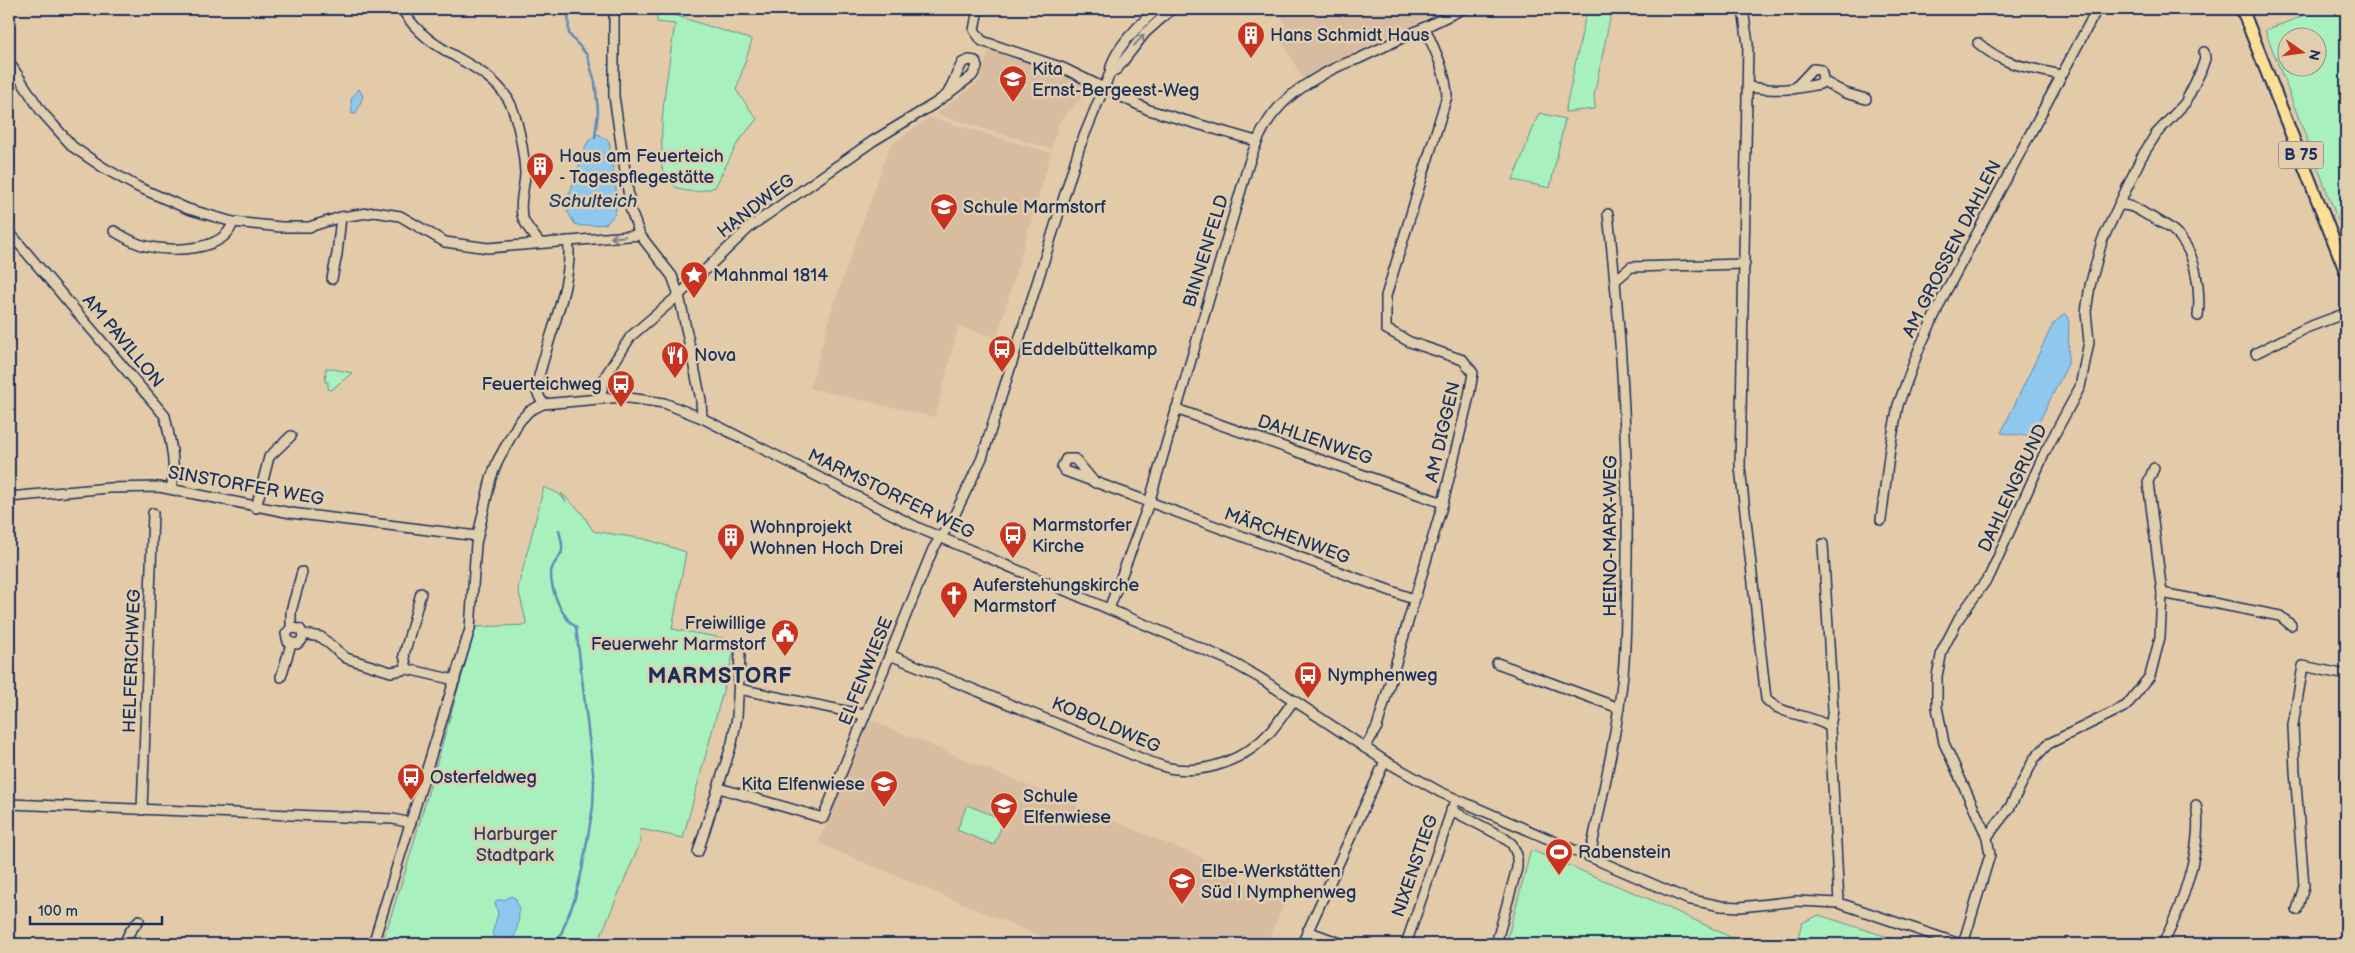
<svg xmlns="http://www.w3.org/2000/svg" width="2355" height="953" viewBox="0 0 2355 953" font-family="'Balsamiq Sans',sans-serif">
<rect width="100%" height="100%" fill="#e3caa8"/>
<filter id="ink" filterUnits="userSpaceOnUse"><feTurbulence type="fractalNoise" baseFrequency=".02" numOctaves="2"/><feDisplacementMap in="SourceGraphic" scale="10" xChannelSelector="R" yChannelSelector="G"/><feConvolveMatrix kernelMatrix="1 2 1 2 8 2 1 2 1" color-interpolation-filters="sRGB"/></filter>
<g filter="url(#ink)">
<g fill="#d7bca0">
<path d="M1278,9H1444L1302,78L1284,45L1285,25Z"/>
<path d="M989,51L1049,69L1081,83L1082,96L1071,110L1059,122L1051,149L936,114L979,81Z"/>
<path d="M929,117L1051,153L997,337L958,327L935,417L810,388L832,309L890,146Z"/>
<path d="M870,720L1238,873L1236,879L1286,900L1266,944H1060L818,843Z"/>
</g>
<g fill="#a8f1bf" stroke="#62908e" fill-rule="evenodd">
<path d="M657,9H677V16L752,40L736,90L757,119L738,142L715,187C694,194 674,195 663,171C661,167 662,158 662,152C660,109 669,67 675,24L657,22Z"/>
<path d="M1587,9H1612L1594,95L1595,109L1565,112Z"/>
<path d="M2298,9H2346V235L2344,236L2265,30L2301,17ZM2288,38H2318V68H2288Z"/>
<path d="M1539,113L1565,119L1550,188L1513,180Z"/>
<path d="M326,368H329L352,373L331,390L328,389V382H325Z"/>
<path d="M544,487L559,494L566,502L561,493L582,513L593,531L645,539L686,552L672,629L733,640V646L735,647L683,838L640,829L641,841L597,944H382L407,866L476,627L527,625L518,588Z"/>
<path d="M967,805L1004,820L994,845L957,830Z"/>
<path d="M1531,850L1654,901L1745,944H1506Z"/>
<path d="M1819,915L1909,944H1796L1802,923Z"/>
</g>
<g fill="#8fc8ee" stroke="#618bb4">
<path d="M359,89L363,96L356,114H352L351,99Z"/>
<path d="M598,134L609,141L618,203L614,215L606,224L581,226L575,224L566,209L569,195L586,146L589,140Z"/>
<path d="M2065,313L2069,318L2068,364L2039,422L2037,434L2026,436L2001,433L2053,324Z"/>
<path d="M511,896L515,898C523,912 517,930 512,944C501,944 498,944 492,934L498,914L495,902L497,900H504Z"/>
</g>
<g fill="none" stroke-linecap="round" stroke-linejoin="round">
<g stroke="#618bb4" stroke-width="2.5">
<path d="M568,9L569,34L587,55L595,82L598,111L595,138"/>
<path d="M557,944L574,901L582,870L593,807L594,781L576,627C562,618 551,591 551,574C551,562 561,559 562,550C563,544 560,536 559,530"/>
</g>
<g stroke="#1b2f5e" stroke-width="12">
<g id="minor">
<path d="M402,9C430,57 482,58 508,99C518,116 524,153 525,173C525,186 519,201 522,215C524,225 534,235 540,243"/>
<path d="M614,9V96L631,211L640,235L672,276L679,295L701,400L702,418"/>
<path d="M978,9L974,30L982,41L1063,68L1149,110L1256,141"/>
<path d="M1743,9L1748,44L1740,467L1766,699C1781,716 1811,714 1830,727L1839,903"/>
<path d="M1978,43C2006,67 2026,66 2060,75"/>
<path d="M9,62L41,111L73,147L104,168L138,187L188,209L233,222L281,227H309L341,217L375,212L400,216L445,242L488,248L640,235"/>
<path d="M1110,73L1117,69L1145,33L1172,9"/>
<path d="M1823,81L1845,93L1866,99"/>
<path d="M1748,87C1778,91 1790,90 1820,84L1823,78L1821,70L1813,69L1794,89"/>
<path d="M2119,205C2130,204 2137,209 2147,215C2157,220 2168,225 2176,233C2196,252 2201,290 2198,316"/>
<path d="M114,231C124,237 135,244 146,246C171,252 225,252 233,222"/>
<path d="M9,232L165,416C170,440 177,465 171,489"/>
<path d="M332,279L337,254L341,217"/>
<path d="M1616,280L1631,267L1745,264"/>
<path d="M2256,353L2306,328L2346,313"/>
<path d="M600,398L606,375L631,336L679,295L751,226L873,141L934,104L972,76L977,67L975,61L969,60L962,63L947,95"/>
<path d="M543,404L537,392V385C545,344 575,280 568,241"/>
<path d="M1176,409L1443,503"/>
<path d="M1095,483L1075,459H1066L1062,467L1065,471L1413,599"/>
<path d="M9,497L109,488L159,487L291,513L477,536"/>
<path d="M256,508L269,457L291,436"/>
<path d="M1881,520L1890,448L1898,405L1919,349L1943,297L2097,9"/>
<path d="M1823,544L1833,710L1830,727"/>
<path d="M2162,593L2280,616L2291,625"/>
<path d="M1109,609L1149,503L1248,166C1262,122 1279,99 1320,76C1332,69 1344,63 1358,59L1463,9"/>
<path d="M291,628L300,629L303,634L302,640L297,644L288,642L286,634L291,628V611L302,572"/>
<path d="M303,634L321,637L346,658L391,672L407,669L455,680"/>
<path d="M890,655L1133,755C1145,760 1157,765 1169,768C1206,775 1246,759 1270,732C1279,722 1286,711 1293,701"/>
<path d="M1497,663L1619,708"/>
<path d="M407,669L404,655L421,593"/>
<path d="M281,677L291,644"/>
<path d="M739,689L865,715"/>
<path d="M1365,748L1377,727L1443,503L1469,396L1473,373L1463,360L1410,342L1386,329V296L1447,96C1446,72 1435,50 1425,28"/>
<path d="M719,788L823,818L933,549L952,520L982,458L1080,146L1110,73C1111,51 1141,23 1157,9"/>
<path d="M9,804L393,819L411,823"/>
<path d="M142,810L153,513"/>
<path d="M1451,810L1503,837L1512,844L1517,855V868L1496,944"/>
<path d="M1987,837L2010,807L2034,759L2048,744L2126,706L2150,676L2160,637L2162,593L2148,482L2154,468"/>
<path d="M698,852L732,743L737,717L740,654"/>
<path d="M1590,856C1602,796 1617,735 1623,674C1627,635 1626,596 1627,557C1628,442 1621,328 1608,214"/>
<path d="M2297,910L2304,886L2295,771L2293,725L2303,666L2346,675"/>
<path d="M1307,931L1343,944"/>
<path d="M124,944L129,933L139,920"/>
<path d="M373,944L470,629L476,544L491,478L498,460L519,422L529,411L543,404L622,397L664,403L702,418L921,529L1226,659L1260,678L1385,761L1440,792L1687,899L1721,906L1740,907L1797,901L1839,903L1960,944"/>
<path d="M1302,944L1385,761"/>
<path d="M1406,944L1453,806"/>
<path d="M1963,944L1990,855L1987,837L1944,743L1937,707V676L1942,651L1959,618L1990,575L2045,452L2080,387L2089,342L2086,312L2090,286L2102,241L2141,158L2156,134L2185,103L2200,73L2205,59L2204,52"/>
<path d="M2163,944C2181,908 2204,845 2196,805"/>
</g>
</g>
<g stroke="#1b2f5e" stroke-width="15">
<path id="major" d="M2242,9L2346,272"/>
</g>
<use href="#minor" stroke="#e1ceac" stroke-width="9"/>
<use href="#major" stroke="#fdde96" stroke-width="11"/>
</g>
<defs><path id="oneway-shaft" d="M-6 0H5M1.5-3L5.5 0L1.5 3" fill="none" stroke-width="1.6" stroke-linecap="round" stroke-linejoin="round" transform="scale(1.25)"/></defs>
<g stroke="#7e7e85">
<use href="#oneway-shaft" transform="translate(1139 40) rotate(-49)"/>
<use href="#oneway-shaft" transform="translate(618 237) rotate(175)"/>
</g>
</g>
<defs>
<g id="building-pin" transform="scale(1.4375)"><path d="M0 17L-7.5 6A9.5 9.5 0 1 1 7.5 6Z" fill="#c8321e" stroke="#e1ceac"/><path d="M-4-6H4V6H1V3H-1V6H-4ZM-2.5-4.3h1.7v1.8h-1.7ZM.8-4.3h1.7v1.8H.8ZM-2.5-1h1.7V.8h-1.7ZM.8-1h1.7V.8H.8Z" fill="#fff"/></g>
<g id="school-pin" transform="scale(1.4375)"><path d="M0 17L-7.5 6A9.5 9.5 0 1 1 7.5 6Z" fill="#c8321e" stroke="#e1ceac"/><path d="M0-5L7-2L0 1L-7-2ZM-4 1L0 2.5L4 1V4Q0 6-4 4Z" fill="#fff"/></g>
<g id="sight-pin" transform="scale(1.4375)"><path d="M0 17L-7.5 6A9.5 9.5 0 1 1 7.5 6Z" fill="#c8321e" stroke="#e1ceac"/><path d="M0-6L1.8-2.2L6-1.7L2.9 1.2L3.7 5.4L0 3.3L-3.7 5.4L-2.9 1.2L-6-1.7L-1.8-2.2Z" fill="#fff"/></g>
<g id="bus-pin" transform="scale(1.4375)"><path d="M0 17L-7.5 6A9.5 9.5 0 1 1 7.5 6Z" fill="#c8321e" stroke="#e1ceac"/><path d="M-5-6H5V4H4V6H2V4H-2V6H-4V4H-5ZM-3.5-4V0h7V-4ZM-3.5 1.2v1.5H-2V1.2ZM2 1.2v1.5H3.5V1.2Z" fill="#fff"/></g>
<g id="restaurant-pin" transform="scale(1.4375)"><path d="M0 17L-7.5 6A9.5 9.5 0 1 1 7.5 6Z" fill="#c8321e" stroke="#e1ceac"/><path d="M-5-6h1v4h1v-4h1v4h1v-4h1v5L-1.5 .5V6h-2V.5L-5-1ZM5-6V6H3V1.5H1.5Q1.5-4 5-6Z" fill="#fff"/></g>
<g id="church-pin" transform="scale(1.4375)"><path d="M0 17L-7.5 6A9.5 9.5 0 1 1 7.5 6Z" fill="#c8321e" stroke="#e1ceac"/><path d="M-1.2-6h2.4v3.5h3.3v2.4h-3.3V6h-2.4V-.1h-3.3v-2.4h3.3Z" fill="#fff"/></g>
<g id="civic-pin" transform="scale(1.4375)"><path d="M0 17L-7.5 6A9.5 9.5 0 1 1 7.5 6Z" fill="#c8321e" stroke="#e1ceac"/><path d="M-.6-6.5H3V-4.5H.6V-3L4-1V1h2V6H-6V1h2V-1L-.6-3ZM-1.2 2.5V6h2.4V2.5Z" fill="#fff"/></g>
<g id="stadium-pin" transform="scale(1.4375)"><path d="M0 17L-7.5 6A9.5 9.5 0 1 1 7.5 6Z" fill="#c8321e" stroke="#e1ceac"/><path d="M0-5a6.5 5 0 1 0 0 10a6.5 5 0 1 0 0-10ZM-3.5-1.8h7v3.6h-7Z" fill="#fff"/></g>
</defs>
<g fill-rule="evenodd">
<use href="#building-pin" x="1251" y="35"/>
<use href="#school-pin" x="1013" y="79"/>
<use href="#building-pin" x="540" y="166"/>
<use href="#school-pin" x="944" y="207"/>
<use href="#sight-pin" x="694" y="275"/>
<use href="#bus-pin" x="1002" y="349"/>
<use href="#restaurant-pin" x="675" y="355"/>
<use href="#bus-pin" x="621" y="384"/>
<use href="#bus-pin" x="1013" y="535"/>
<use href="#building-pin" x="731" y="537"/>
<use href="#church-pin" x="954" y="595"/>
<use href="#civic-pin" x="785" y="633"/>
<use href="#bus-pin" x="1308" y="675"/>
<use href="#bus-pin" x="411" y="777"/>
<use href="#school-pin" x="884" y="784"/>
<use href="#school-pin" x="1004" y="806"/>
<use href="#stadium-pin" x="1559" y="852"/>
<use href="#school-pin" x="1182" y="881"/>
</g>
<g text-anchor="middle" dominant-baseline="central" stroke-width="5" stroke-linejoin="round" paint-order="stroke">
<rect fill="#e1ceac" stroke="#565f75" stroke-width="1" x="2278.5" y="141.5" width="45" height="27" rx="4"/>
<g font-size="16" font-weight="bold" fill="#1b2f5e">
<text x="2301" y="155">B 75</text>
</g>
<g font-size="18" fill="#1b2f5e" stroke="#e1ceac" text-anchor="start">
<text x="1270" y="35">Hans Schmidt Haus</text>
<text x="1032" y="69">Kita<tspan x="1032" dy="21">Ernst-Bergeest-Weg</tspan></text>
<text x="559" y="156">Haus am Feuerteich<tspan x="559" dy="21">- Tagespflegestätte</tspan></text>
<text x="963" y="207">Schule Marmstorf</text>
<text x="713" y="275">Mahnmal 1814</text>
<text x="1021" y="349">Eddelbüttelkamp</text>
<text x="694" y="355">Nova</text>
<text x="602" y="384" text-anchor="end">Feuerteichweg</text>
<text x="1032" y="525">Marmstorfer<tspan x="1032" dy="21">Kirche</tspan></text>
<text x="750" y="527">Wohnprojekt<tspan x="750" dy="21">Wohnen Hoch Drei</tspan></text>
<text x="973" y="585">Auferstehungskirche<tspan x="973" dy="21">Marmstorf</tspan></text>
<text x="766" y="623" text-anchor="end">Freiwillige<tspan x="766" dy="21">Feuerwehr Marmstorf</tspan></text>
<text x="1327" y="675">Nymphenweg</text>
<text x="430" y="777">Osterfeldweg</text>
<text x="865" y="784" text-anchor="end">Kita Elfenwiese</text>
<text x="1023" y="796">Schule<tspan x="1023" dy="21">Elfenwiese</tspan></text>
<text x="1578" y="852">Rabenstein</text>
<text x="1201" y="871">Elbe-Werkstätten<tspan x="1201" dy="21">Süd | Nymphenweg</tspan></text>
</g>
<g font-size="18" fill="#1b2f5e" stroke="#e1ceac">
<text transform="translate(756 206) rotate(-38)">HANDWEG</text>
<text transform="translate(1952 249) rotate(-63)">AM GROSSEN DAHLEN</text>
<text transform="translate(1206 251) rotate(-73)">BINNENFELD</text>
<text transform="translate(123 341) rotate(50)">AM PAVILLON</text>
<text transform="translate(1443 432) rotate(-77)">AM DIGGEN</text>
<text transform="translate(1315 440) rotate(19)">DAHLIENWEG</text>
<text transform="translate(246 486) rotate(10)">SINSTORFER WEG</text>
<text transform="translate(2013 488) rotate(-65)">DAHLENGRUND</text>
<text transform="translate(891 494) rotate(26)">MARMSTORFER WEG</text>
<text transform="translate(1287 536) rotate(20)">MÄRCHENWEG</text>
<text transform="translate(1610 536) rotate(-90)">HEINO-MARX-WEG</text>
<text transform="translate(132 661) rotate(-88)">HELFERICHWEG</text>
<text transform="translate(866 671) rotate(-68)">ELFENWIESE</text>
<text transform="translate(1106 725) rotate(23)">KOBOLDWEG</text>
<text transform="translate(1415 866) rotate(-71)">NIXENSTIEG</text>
</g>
<g font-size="18" fill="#294268" stroke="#e1ceac">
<text x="515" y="834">Harburger<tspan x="515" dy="21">Stadtpark</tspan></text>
</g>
<g font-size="19" font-style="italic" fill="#273e6c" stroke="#e1ceac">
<text x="593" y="201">Schulteich</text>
</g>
<g font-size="22" font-weight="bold" letter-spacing="1" fill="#1b2f5e" stroke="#e1ceac">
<text x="720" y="676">MARMSTORF</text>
</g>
</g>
<rect width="2355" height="953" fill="none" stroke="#e1ceac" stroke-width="30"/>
<rect x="15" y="15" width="2325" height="923" fill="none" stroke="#1b2f5e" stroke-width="2" filter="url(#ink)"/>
<g transform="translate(2302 52) rotate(103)"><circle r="24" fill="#e1ceac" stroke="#928e8d"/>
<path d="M0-4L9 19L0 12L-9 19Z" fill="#c8321e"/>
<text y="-8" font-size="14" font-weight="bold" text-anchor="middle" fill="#1b2f5e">N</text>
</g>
<path d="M30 916v8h132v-8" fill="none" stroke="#1b2f5e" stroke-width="2.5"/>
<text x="38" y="916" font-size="15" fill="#1b2f5e" stroke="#e1ceac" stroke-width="4" paint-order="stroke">100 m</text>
</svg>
